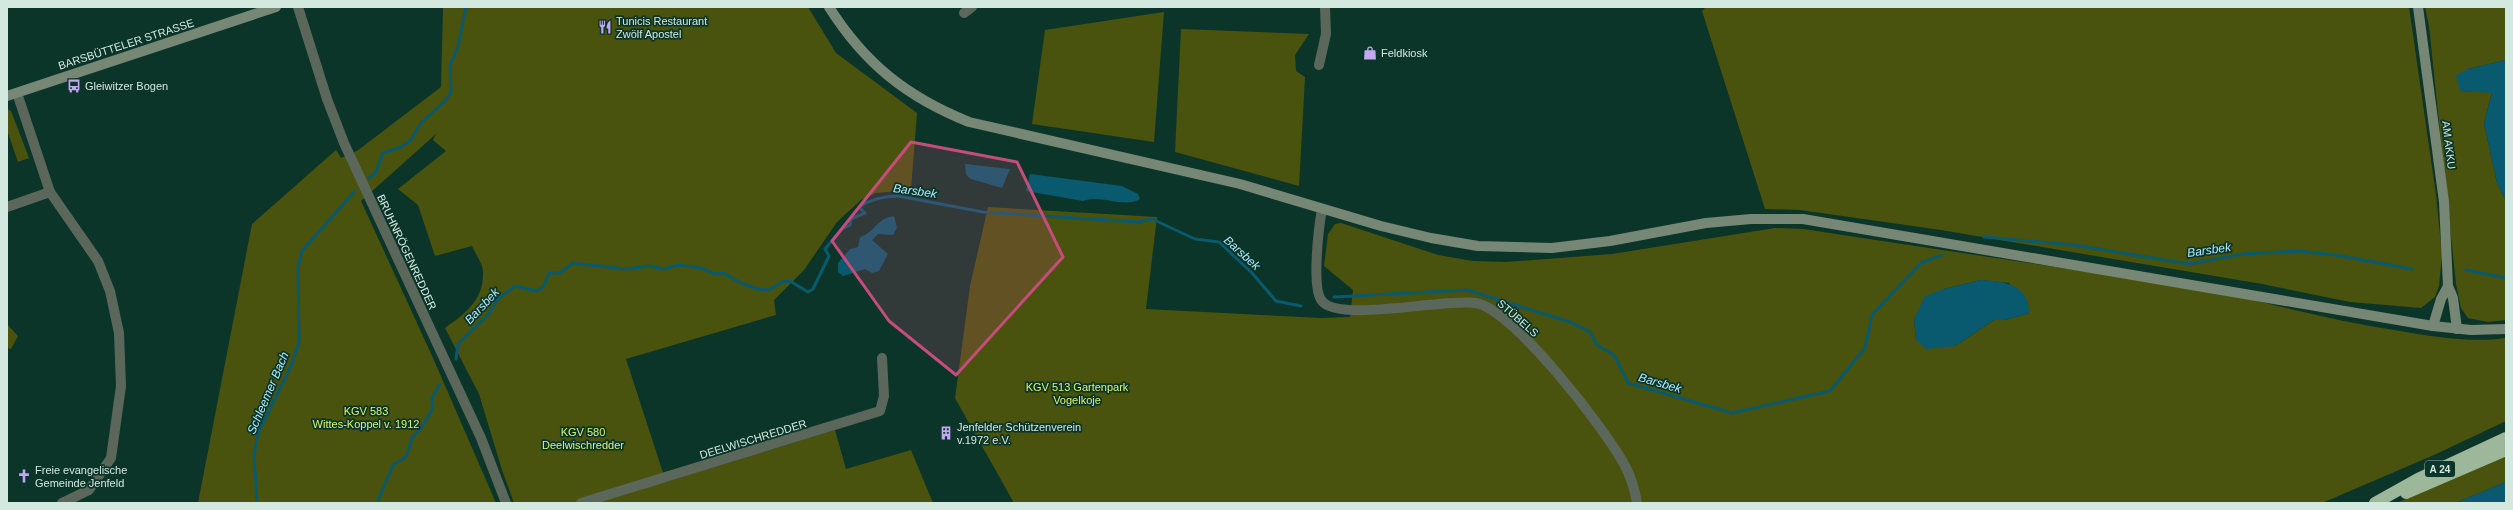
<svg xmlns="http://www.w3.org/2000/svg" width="2513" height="510" viewBox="0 0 2513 510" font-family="Helvetica,sans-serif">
<rect width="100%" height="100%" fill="#0c3529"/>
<g fill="#49530d" fill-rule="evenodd">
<path d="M443,7H808L836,53L917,113L911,190L876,193L861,200L837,222L804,270L774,300L776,315L626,359L666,482L835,430L846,469L911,450L933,503H514L502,470L479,394L445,328C465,314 484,300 483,272C483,264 475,253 472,246L435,256L418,205L398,189L446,151L433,140L436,134L361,201L433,358L496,503H198L252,224L336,150L341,158L357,151L441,87Z"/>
<path d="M1706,7H2409L2436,195L2442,255L2439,286L2435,297L2421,308L2350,302L2262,284L1941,230L1800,210L1765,209L1702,11Z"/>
<path d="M2425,7H2506V60L2468,69L2461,91L2492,92L2484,123L2497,183L2506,201V320L2488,322L2468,318L2461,308L2456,284L2429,26Z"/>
<path d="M1164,12L1154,142L1032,124L1045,30Z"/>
<path d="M1181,29L1309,34L1295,55L1296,71L1305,77L1299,186L1175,152Z"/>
<path d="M7,109L11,111L29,158L18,162L7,130Z"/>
<path d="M988,207L1157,217L1146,309L1321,318L1350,317L1353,290L1324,266L1328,234L1335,224L1341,223L1438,255L1473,261L1506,262L1612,254L1775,228L1803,229L2227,293C2284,308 2341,322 2400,331C2435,337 2471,343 2506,338V421L2434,455L2322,503H1014L955,398L970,286ZM1981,280L2009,283L2029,313L2005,320H1994L1955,346L1916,340L1914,319L1944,289Z"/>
<path d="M7,324L18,336L11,349L7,348Z"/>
<path d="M2506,453V482L2455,503H2397Z"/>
</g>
<g fill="#095a6f">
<path d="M2506,60V201L2497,183L2484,123L2492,93L2460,91L2456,75L2468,69Z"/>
<path d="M965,164L1010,169L1002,188L971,179L966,175Z"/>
<path d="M1030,174L1122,186L1138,194L1140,199C1123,209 1102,194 1083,201L1026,191Z"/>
<path d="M894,216L897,228L893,235L878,234L872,240L888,254L879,271L872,273L865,269L843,276L838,272V263L850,249L858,247L860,237C876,232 875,219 894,216Z"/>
<path d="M1981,280C2004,281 2030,285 2029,313L2005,320H1994L1955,346L1926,349L1916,340L1914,319L1925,296L1944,289Z"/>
<path d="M2506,482V503H2455Z"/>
</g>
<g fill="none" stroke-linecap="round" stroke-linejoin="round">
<g stroke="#095a6f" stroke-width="3">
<path d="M369,178L376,172L383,153L401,147L410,141L421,123L445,101L451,92L450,66L458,46L466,7"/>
<path d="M1984,237L2074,245L2189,264L2243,254L2299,251L2335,255L2412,269"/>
<path d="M2466,270L2506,278"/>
<path d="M1334,297L1467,290L1570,322L1590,332L1597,345L1614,355L1628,383L1732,413L1830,391L1865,348L1872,315L1921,263L1942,255"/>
<path d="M456,359L458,344L489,314L497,300L515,286L537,291L544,286L549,273H560L573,263L626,269L650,266L663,269L679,265L701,268L715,274L724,273L739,282L757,289L769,290L782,282L790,281L808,292L813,289L829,256L825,249L842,229L850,225L851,219L865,213L859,207C871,199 884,196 898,196L983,212L1138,222L1152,219L1195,239L1219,242L1252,273L1276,301L1301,306"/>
<path d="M257,503L254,455L258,433L291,366L299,343L298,267L302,251L355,191"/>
<path d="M377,503L393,465L406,457L412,438L421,428L432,410V398L440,384"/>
</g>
<g stroke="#5c675b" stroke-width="10">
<path d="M298,7L327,99L344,143L481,438L506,503"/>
<path d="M964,13L972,7"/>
<path d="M1319,65L1326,34L1325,7"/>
<path d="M17,93L50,192L98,261L110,291L119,333L121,386L111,458L89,490L62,503"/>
<path d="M7,207L50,192"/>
<path d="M1322,209C1319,226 1311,288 1322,301C1339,323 1445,298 1476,303C1513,309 1607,431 1625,466C1631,477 1635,491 1637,503"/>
<path d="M581,503L880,411L884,396L882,358"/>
</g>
<g stroke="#768775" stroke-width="10">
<path d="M829,7C865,64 907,97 969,122L1240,184L1381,226L1431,238L1478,246L1552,248L1610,241L1706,223L1751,219H1803L2433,326L2471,330L2506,329"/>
<path d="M2418,7L2444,202L2448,286L2453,298L2457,329"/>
<path d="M7,96L276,7"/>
<path d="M2433,326L2441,299L2448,286"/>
</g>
<g stroke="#9cb79a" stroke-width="12">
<path d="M2406,493L2506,450"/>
<path d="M2375,503L2418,479L2506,438"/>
</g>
</g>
<path fill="#c64c7c" fill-opacity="0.2" stroke="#c64c7c" stroke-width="3" stroke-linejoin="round" d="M911,142L1017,162L1063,257L956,375L889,321L832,241Z"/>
<defs>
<g id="restaurant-bare" transform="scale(1.08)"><path d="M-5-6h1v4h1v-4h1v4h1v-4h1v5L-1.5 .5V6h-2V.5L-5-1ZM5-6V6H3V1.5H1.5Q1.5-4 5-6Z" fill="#c2a8f2" stroke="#0c3529" stroke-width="2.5" paint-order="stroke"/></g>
<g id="shop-bare" transform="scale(1.08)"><path d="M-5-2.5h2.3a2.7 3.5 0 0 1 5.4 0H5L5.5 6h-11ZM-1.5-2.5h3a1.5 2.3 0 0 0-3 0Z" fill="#c2a8f2" stroke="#0c3529" stroke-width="2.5" paint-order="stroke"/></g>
<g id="bus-bare" transform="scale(1.08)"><path d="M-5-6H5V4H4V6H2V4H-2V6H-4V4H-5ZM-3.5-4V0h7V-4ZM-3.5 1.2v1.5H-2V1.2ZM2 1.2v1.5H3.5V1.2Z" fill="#c2a8f2" stroke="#0c3529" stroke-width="2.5" paint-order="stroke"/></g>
<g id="building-bare" transform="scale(1.08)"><path d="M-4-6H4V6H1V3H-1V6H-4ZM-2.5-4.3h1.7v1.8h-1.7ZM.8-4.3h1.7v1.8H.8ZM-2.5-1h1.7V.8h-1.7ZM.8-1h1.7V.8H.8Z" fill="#c2a8f2" stroke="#0c3529" stroke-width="2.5" paint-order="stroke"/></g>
<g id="church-bare" transform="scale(1.08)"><path d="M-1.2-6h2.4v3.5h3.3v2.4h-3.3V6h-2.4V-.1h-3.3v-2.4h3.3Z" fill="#c2a8f2" stroke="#0c3529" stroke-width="2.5" paint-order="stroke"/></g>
</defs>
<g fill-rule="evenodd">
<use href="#restaurant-bare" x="605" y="27"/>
<use href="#shop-bare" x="1370" y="53"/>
<use href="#bus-bare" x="74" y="86"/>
<use href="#building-bare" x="946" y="433"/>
<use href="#church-bare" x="24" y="476"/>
</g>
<g text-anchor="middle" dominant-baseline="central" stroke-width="3.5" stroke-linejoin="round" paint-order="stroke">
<rect fill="#0c3529" stroke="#97b2a8" stroke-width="1" x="2425" y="461" width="30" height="16" rx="3"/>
<g font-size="10" font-weight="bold" fill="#d3e8df">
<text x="2440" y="469">A 24</text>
</g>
<g font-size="11" fill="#d3e8df" stroke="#0c3529" text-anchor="start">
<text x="616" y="21">Tunicis Restaurant<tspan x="616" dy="13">Zwölf Apostel</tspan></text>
<text x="1381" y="53">Feldkiosk</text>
<text x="85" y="86">Gleiwitzer Bogen</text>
<text x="957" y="427">Jenfelder Schützenverein<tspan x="957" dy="13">v.1972 e.V.</tspan></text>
<text x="35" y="470">Freie evangelische<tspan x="35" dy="13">Gemeinde Jenfeld</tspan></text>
</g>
<g font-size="11" fill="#d3e8df" stroke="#0c3529">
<text transform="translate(126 44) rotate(-18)">BARSBÜTTELER STRASSE</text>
<text transform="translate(2449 145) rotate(83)">AM AKKU</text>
<text transform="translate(407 252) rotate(65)">BRUHNRÖGENREDDER</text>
<text transform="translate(1518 318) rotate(41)">STÜBELS</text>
<text transform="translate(753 439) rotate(-17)">DEELWISCHREDDER</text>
</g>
<g font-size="11" fill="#dcf26e" stroke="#0c3529">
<text x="1077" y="387">KGV 513 Gartenpark<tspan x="1077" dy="13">Vogelkoje</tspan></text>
<text x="366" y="411">KGV 583<tspan x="366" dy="13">Wittes-Koppel v. 1912</tspan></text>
<text x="583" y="432">KGV 580<tspan x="583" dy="13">Deelwischredder</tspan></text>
</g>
<g font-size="12" font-style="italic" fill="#b0e9fd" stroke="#0c3529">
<text transform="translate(915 191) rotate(8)">Barsbek</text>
<text transform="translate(2209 250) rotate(-8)">Barsbek</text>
<text transform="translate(1242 253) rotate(42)">Barsbek</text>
<text transform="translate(482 306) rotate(-47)">Barsbek</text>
<text transform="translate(1660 383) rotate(16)">Barsbek</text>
<text transform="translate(268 393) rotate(-67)">Schleemer Bach</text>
</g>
</g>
<rect width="2513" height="510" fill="none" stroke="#d3e8df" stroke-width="16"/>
</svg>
